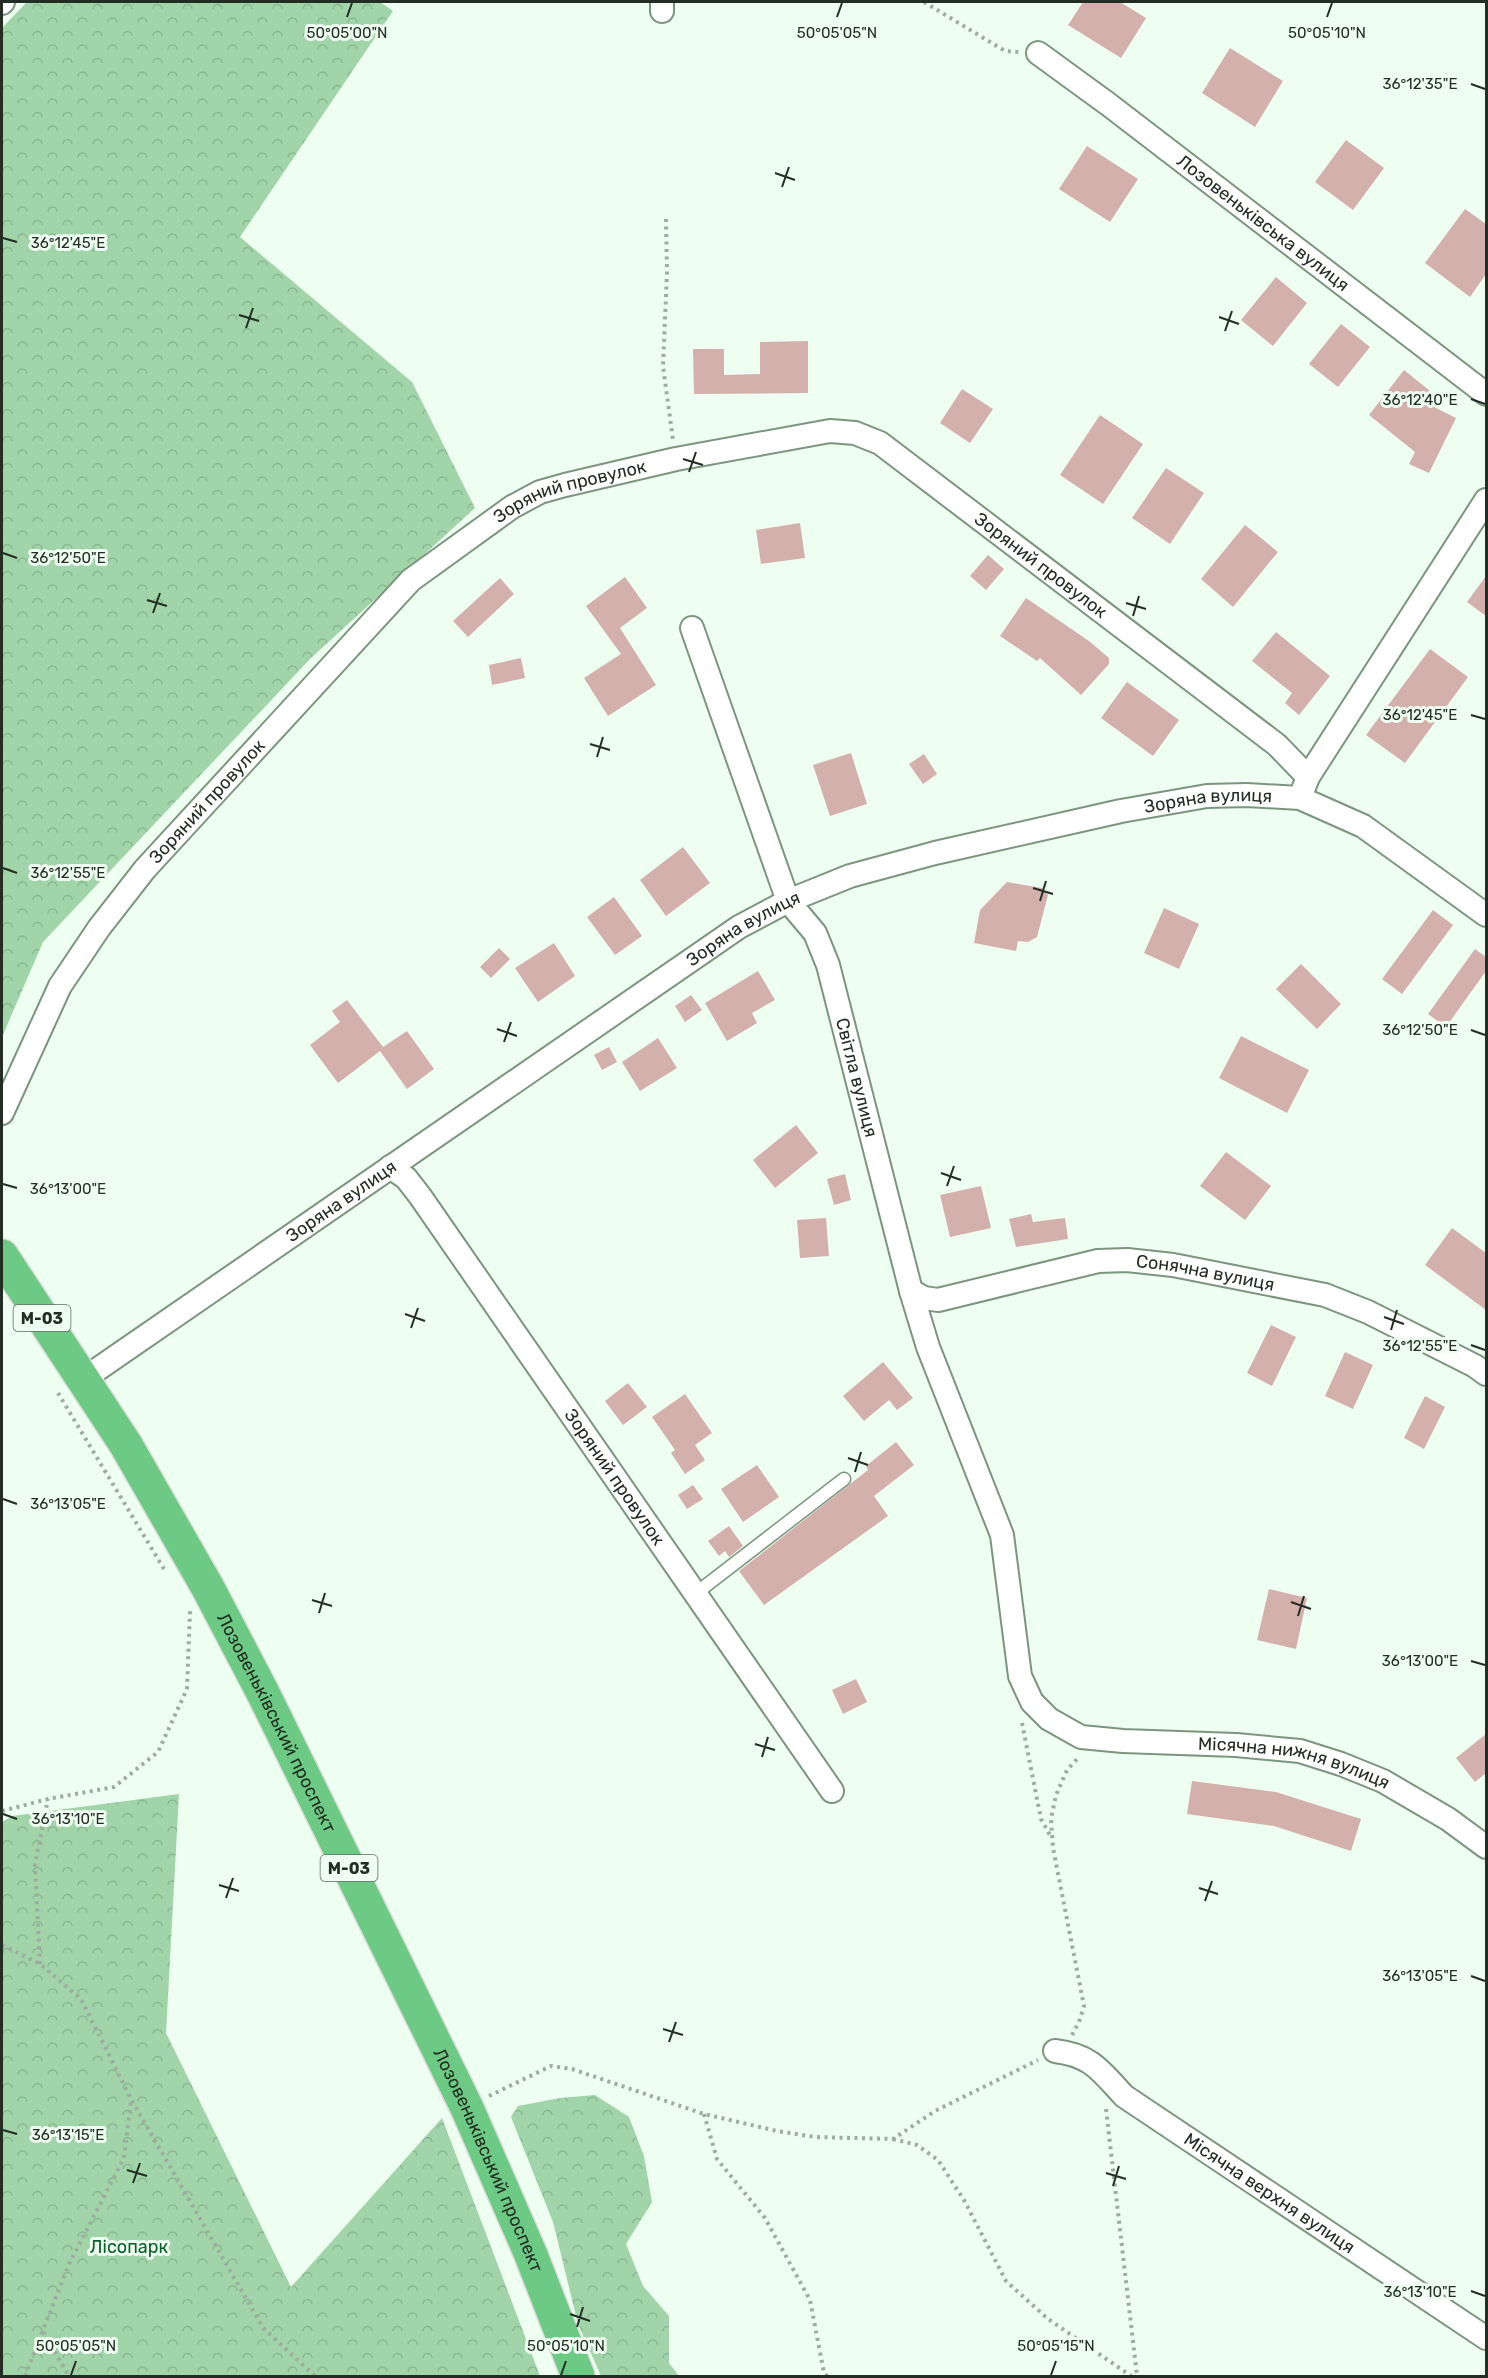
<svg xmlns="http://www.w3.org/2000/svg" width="1488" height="2378" viewBox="0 0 1488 2378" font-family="Rubik,sans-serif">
<defs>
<pattern id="forest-crowns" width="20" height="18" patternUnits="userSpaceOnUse" patternTransform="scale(1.5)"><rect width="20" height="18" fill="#a1d4a9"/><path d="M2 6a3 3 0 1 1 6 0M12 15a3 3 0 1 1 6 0" fill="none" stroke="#8ab691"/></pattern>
</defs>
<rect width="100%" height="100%" fill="#eefef0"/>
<g fill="url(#forest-crowns)">
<path d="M27,2H380L393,11L240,237L412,382L475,508L311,658L43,942L2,1037V28Z"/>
<path d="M179,1794L166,2033L291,2287L442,2118L540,2376H2V1822L12,1816Z"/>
<path d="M595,2095L629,2117L644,2156L652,2202L626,2244L643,2286L669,2316V2363L679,2376H601L578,2324L553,2222L511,2117L518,2106L560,2098Z"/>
</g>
<g fill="#d4b0ad">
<path d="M1083,2H1120L1146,18L1121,58L1068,25Z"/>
<path d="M1230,48L1283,81L1255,127L1202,93Z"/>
<path d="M1346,140L1384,168L1353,210L1315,182Z"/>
<path d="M1087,146L1138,179L1110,222L1059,189Z"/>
<path d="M1465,209L1486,224V274L1470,297L1425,263Z"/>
<path d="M1276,277L1307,303L1273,346L1241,320Z"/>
<path d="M1341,324L1370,347L1338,387L1309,364Z"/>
<path d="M808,341V393L694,394L693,349H724V375L760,374V342Z"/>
<path d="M1404,370L1435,395L1428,404L1456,418L1429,473L1409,464L1415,452L1369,415Z"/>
<path d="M962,389L993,409L970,443L940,423Z"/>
<path d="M1100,415L1143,444L1103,504L1060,475Z"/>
<path d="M1166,468L1204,493L1170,544L1132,518Z"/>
<path d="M800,523L805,558L761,564L756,530Z"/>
<path d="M1245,525L1278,552L1233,607L1201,579Z"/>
<path d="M988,555L1004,569L986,590L970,576Z"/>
<path d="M1486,576V616L1467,602Z"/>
<path d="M625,577L647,608L620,628L656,685L608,716L584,678L621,654L586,606Z"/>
<path d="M500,578L514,594L468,637L453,621Z"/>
<path d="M1026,598L1089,641L1109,658V664L1081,695L1040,658L1037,661L1000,636Z"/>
<path d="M1276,632L1330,676L1299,715L1285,703L1292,693L1252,661Z"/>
<path d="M1430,649L1468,677L1405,763L1366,735Z"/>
<path d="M521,658L525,678L492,685L489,665Z"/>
<path d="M1127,682L1179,720L1153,756L1101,718Z"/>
<path d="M851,753L867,804L830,816L813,765Z"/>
<path d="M924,754L937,774L923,784L909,764Z"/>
<path d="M683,847L710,883L666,916L640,880Z"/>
<path d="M1007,882L1042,888L1048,895L1037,937L1028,942L1018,941L1016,951L974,943L980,910Z"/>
<path d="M614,897L642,936L615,955L587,917Z"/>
<path d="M1164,908L1199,924L1179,969L1144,953Z"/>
<path d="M1433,910L1453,925L1402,994L1382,979Z"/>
<path d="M554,943L575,976L538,1002L515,968Z"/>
<path d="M499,948L510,959L491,978L480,967Z"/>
<path d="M1475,949L1486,957V971L1446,1027L1428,1014Z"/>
<path d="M1301,964L1341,1004L1317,1029L1276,989Z"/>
<path d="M758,971L775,1000L752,1013L757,1023L727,1041L705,1003Z"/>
<path d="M691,995L702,1010L685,1022L675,1006Z"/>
<path d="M347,1000L383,1047L407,1031L434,1069L407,1089L380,1051L338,1083L310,1045L340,1022L332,1011Z"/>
<path d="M1241,1036L1309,1070L1287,1113L1219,1078Z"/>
<path d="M658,1038L677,1068L640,1091L622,1062Z"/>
<path d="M609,1047L617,1062L602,1070L594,1055Z"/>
<path d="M796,1125L818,1153L775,1188L753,1160Z"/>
<path d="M1226,1152L1271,1186L1245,1220L1200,1186Z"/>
<path d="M845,1174L851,1200L834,1205L827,1179Z"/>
<path d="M981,1186L991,1228L950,1237L940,1195Z"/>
<path d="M1031,1214L1033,1222L1065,1218L1068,1239L1016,1247L1009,1219Z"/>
<path d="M826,1218L829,1256L800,1258L797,1220Z"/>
<path d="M1452,1228L1486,1253V1310L1425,1265Z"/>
<path d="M1271,1325L1296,1337L1272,1386L1247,1373Z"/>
<path d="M1345,1352L1373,1365L1353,1409L1325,1396Z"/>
<path d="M883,1362L913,1398L897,1410L889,1400L864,1421L843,1396Z"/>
<path d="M628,1383L647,1407L623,1425L605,1401Z"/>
<path d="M685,1394L712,1433L695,1445L705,1460L685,1474L671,1453L675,1450L652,1417Z"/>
<path d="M1425,1396L1445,1407L1424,1449L1404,1438Z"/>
<path d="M896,1442L914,1465L874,1496L888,1516L764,1605L739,1571L868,1470L866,1466Z"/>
<path d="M757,1465L779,1497L743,1522L721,1489Z"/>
<path d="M693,1485L703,1499L687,1509L678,1495Z"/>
<path d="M729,1526L743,1546L729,1557L725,1551L719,1556L708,1541Z"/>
<path d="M1269,1589L1307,1598L1296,1649L1257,1640Z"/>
<path d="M856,1679L867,1702L843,1714L832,1690Z"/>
<path d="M1486,1734V1773L1475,1782L1456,1758Z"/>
<path d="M1192,1781L1276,1792L1361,1819L1351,1851L1274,1826L1187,1814Z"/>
</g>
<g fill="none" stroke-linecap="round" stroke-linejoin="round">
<g stroke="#7c957f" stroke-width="15">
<path id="service" d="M695,1594L844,1479"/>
</g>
<g stroke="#7c957f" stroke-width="26">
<g id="minor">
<path d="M662,2V11"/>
<path d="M2,3L3,2"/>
<path id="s1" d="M1038,53L1108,104L1486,394"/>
<path id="s2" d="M692,628L788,901L815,933L828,965L911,1291L928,1347L1002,1535L1020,1676L1032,1702L1049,1719L1081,1737L1123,1741L1236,1745L1300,1751L1341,1764L1383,1781L1448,1819L1486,1847"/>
<path d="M1303,790L1308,777L1486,500"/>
<path id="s3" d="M2,1113L60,986L99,928L145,869L411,580L512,507L540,492L565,485L676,459L830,431L855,433L880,443L1277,745L1308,777"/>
<path id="s4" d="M390,1167L406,1178L420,1196L832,1791"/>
<path id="s5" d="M911,1291L924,1298L938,1300L1098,1261L1127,1260L1173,1265L1325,1295L1368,1312L1475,1366L1486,1374"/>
<path id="s6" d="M82,1380L739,927L788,901L850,876L935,853L1121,811L1207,796L1247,795L1300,798L1363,826L1486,915"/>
<path id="s7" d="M1055,2051C1091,2055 1101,2071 1124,2096L1486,2338"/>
</g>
</g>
<g stroke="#dcdddc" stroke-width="36">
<g id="trunk">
<path id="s8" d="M2,1256L126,1445L208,1588L263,1693L467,2108L531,2255L578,2376"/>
</g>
</g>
<g stroke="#9eaca0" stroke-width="4" stroke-dasharray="3 4.5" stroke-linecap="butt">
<path d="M924,2L1005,51L1019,52"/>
<path d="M666,219L667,273L663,366L673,440"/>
<path d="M58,1393L164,1569"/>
<path d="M1022,1723L1041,1819L1051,1837"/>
<path d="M2,1811L48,1799L114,1787L158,1752L187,1689L190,1611"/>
<path d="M2,1945L40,1964L81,1999L131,2099L263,2328L315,2376"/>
<path d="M40,1964L35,1865L48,1799"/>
<path d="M1072,2035L1079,2022L1084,2006L1053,1848L1051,1819L1056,1795L1067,1770L1078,1758"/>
<path d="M489,2096L551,2066L572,2069L704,2114L777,2131L815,2137L893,2139L935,2111L1038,2060"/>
<path d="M1106,2109L1137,2376"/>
<path d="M704,2114L717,2159L765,2218L810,2300L824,2373L827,2376"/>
<path d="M893,2139L917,2145L938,2160L964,2200L1006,2281L1048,2319L1131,2376"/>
<path d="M43,2332L69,2376"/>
<path d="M25,2376L69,2264L124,2158L131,2100"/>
</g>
<use href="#service" stroke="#fff" stroke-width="12"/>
<use href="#minor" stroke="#fff" stroke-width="22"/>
<use href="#trunk" stroke="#6cca84" stroke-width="33"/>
</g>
<path fill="none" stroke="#232d24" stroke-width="2" d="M347,17L352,3M837,17L842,3M1327,17L1332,3M1471,84L1485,89M775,173L795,180M782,187L789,167M3,238L17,242M239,315L259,321M1219,317L1239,324M246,328L253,308M1225,331L1232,311M1471,399L1485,404M683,459L703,465M689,472L696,452M3,553L17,558M147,600L167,606M1126,603L1146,609M153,613L160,593M1133,616L1139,596M1471,715L1485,719M590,744L610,750M597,757L603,737M3,868L17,873M1033,888L1053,894M1040,901L1046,881M497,1029L517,1036M1471,1030L1485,1035M504,1042L511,1022M941,1173L961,1180M3,1184L17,1188M947,1186L954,1166M405,1314L425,1321M1384,1317L1404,1324M411,1328L418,1308M1391,1330L1397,1310M1471,1345L1485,1350M848,1458L868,1465M855,1472L861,1452M3,1499L17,1504M312,1600L332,1606M1291,1602L1311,1609M319,1613L325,1593M1298,1616L1304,1596M1471,1661L1485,1665M755,1744L775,1750M762,1757L768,1737M3,1814L17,1819M219,1885L239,1891M1199,1888L1218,1894M226,1898L233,1878M1205,1901L1212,1881M1471,1976L1485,1981M663,2029L683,2035M669,2042L676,2022M3,2130L17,2134M127,2170L147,2176M1106,2173L1126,2179M133,2183L140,2163M1113,2186L1119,2166M1471,2291L1485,2296M570,2314L590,2321M577,2327L583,2307M71,2375L76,2361M561,2375L566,2361M1051,2375L1056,2361"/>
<g text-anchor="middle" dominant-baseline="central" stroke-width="6" stroke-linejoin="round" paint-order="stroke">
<g fill="#eefef0" stroke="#606c61" stroke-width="1.5">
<rect x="13.5" y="1305" width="57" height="26" rx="4.5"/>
<rect x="320.5" y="1855" width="57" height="26" rx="4.5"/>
</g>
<g font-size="16" font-weight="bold" fill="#232d24">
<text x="42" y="1318">М-03</text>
<text x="349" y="1868">М-03</text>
</g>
<g font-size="18" fill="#232d24" stroke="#eefef0">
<text stroke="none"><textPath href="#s1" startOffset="282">Лозовеньківська вулиця</textPath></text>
<text stroke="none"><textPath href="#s3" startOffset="862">Зоряний провулок</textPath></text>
<text stroke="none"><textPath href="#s3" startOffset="1384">Зоряний провулок</textPath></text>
<text stroke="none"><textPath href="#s3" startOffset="376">Зоряний провулок</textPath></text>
<text stroke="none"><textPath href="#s6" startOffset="1287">Зоряна вулиця</textPath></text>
<text stroke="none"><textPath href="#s6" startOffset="801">Зоряна вулиця</textPath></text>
<text stroke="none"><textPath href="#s2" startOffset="482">Світла вулиця</textPath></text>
<text stroke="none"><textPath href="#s6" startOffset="315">Зоряна вулиця</textPath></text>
<text stroke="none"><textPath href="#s5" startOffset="302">Сонячна вулиця</textPath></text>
<text stroke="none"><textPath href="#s4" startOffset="384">Зоряний провулок</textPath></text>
<text stroke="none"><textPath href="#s8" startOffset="542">Лозовеньківський проспект</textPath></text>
<text stroke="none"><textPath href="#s2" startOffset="1410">Місячна нижня вулиця</textPath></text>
<text stroke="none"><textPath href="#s8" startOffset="1028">Лозовеньківський проспект</textPath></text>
<text stroke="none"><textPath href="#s7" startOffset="260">Місячна верхня вулиця</textPath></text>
</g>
<g font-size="18" fill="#076028" stroke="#eefef0">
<text x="129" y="2247">Лісопарк</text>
</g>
</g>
<g font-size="15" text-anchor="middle" fill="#232d24" stroke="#eefef0" stroke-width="6" stroke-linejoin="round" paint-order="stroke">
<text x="347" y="38">50°05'00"N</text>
<text x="837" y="38">50°05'05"N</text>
<text x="1327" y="38">50°05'10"N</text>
<text x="1420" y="89">36°12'35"E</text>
<text x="68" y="248">36°12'45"E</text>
<text x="1420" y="405">36°12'40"E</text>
<text x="68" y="563">36°12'50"E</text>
<text x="1420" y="720">36°12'45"E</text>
<text x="68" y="878">36°12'55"E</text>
<text x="1420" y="1035">36°12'50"E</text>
<text x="68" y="1194">36°13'00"E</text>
<text x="1420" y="1351">36°12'55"E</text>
<text x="68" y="1509">36°13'05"E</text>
<text x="1420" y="1666">36°13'00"E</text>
<text x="68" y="1824">36°13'10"E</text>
<text x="1420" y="1981">36°13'05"E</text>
<text x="68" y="2140">36°13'15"E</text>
<text x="1420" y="2297">36°13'10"E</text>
<text x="76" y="2351">50°05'05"N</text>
<text x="566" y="2351">50°05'10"N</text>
<text x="1056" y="2351">50°05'15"N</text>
</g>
<rect width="1488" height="2378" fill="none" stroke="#232d24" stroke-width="6"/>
</svg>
